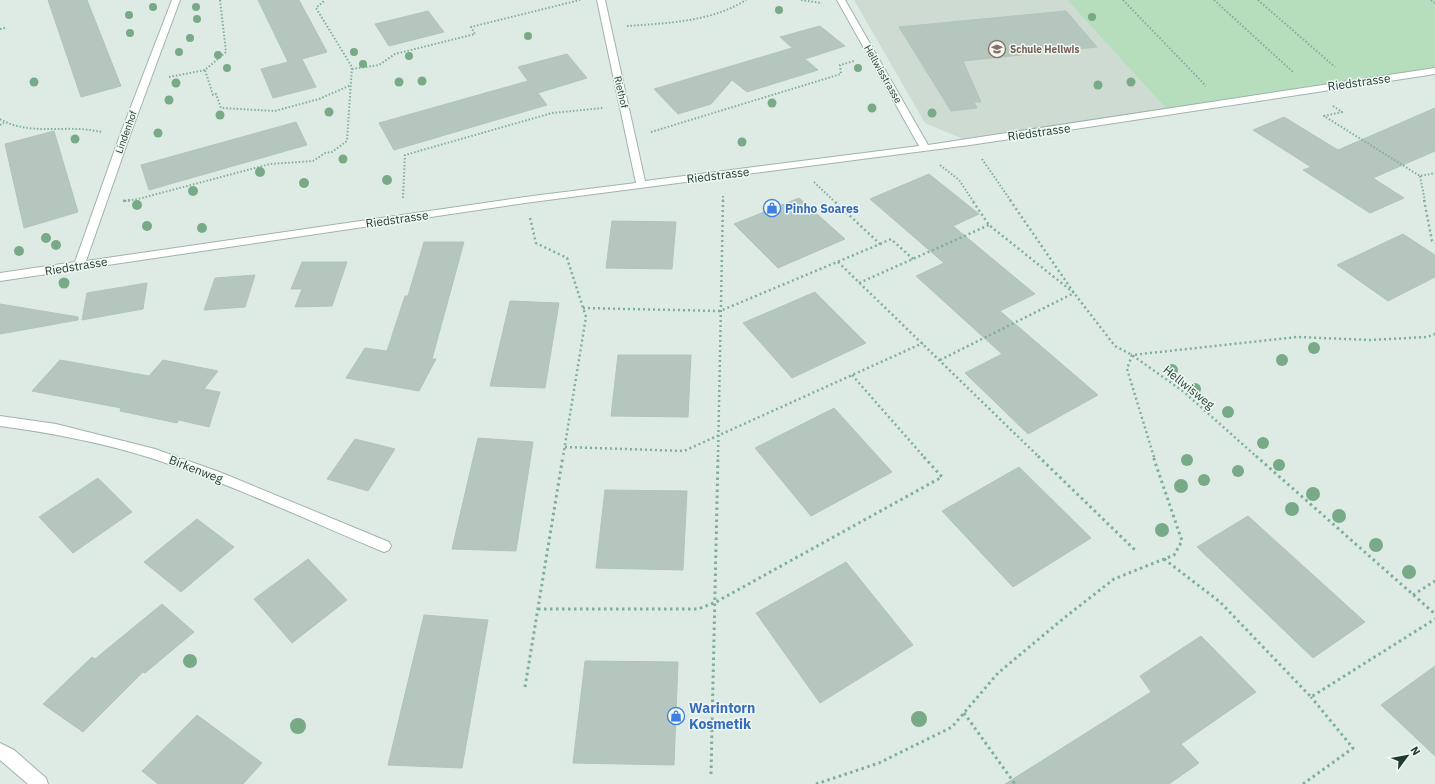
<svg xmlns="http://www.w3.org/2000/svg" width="1435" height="784" font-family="'IBM Plex Sans',sans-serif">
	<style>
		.built { fill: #cddbd3 }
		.green { fill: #b6debc }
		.building { fill: #b4c6bd; stroke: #b1c5ba }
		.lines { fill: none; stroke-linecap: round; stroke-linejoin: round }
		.street-casing { stroke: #a1b3ab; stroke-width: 2 }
		.path-far2 { stroke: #7db09b; stroke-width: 2; stroke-dasharray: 1.5 2; stroke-linecap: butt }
		.path-far1 { stroke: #7db09b; stroke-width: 2.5; stroke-dasharray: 2 3; stroke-linecap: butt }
		.path { stroke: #7db09b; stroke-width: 3; stroke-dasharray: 2.5 3.5; stroke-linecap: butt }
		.street { fill: #fff; fill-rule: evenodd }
		.tree { fill: #79aa88 }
		.labels { text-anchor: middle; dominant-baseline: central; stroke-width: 3; stroke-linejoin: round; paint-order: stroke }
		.far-education-label { font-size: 10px; font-weight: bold; fill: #785e54; stroke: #eff7f2; text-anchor: start }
		.far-street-label { font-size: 10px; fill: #1f3b31; stroke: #eff7f2 }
		.street-label { font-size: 12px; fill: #1f3b31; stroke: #eff7f2 }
		.shop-label { font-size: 12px; font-weight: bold; fill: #366cbe; stroke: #eff7f2; text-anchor: start }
		.near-shop-label { font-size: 14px; font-weight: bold; fill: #366cbe; stroke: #eff7f2; text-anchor: start }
	</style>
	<rect width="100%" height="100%" fill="#deebe4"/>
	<path class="built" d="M854,0H1067L1170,113L970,142L925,123Z"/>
	<path class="green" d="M1067,0H1435V71L1170,113Z"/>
	<path class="building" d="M48,0H87L121,86L81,97Z
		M258,0H299L327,52L302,59L316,87L273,98L261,69L288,62Z
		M428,11L444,32L389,46L375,24Z
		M1066,11L1097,47L963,61L981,102H974L977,108L951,111L899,27Z
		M820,26L845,46L805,59L780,37Z
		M792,48L818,70L747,92L732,80L711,104L678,114L654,89Z
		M567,54L587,78L538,93L547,105L394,150L379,123L528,81L518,67Z
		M1435,108V151L1373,178L1404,198L1370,213L1303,170L1311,167L1253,130L1284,117L1338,150Z
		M296,122L307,145L149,190L141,165Z
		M54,131L78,212L24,228L5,144Z
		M929,174L979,214L953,226L1035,294L1000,311L1098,395L1028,434L965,373L1002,354L916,276L944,263L870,199Z
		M799,198L845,239L778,268L734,224Z
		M612,221L676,222L672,269L606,268Z
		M1403,234L1435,255V277L1388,301L1337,265Z
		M424,242H464L432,359H436L419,391L346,378L365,348L387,351L405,296H408Z
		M302,262H347L332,306L295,307L302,289H291Z
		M255,275L245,307L204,310L215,278Z
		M147,283L143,309L82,320L87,293Z
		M815,292L866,343L792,378L743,323Z
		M510,301L559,303L545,388L490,386Z
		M0,304L78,317V320L0,334Z
		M618,355H691L688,417L611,416Z
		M60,360L149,376L163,360L218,371L204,389L220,392L209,427L179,420L177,423L120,411L121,408L32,391Z
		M834,408L892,472L811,516L755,448Z
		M478,438L533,442L516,551L452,549Z
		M355,439L395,449L368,491L327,479Z
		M1019,467L1091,538L1013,587L942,511Z
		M98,478L132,512L73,553L39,517Z
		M605,490L687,491L683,570L596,568Z
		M1248,516L1365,622L1313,658L1197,547Z
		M197,519L234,547L181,592L144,562Z
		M308,559L347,600L292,643L254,599Z
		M846,562L913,645L820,703L756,613Z
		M162,604L194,632L145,673L143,672L83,732L43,704L92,657L95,659Z
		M424,615L488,620L462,768L388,765Z
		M1201,636L1256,692L1181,744L1199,763L1169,784H1005L1151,692L1140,676Z
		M585,661L678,662L674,765L573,763Z
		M1435,666V756L1381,705Z
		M197,715L262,763L243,784H158L142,771Z"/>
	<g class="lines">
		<g class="street-casing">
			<path id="street" d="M172,0H180L130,135L86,261L525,197L636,183L597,0H605L645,181L919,146L837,0H845L928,145L1435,68V74L970,145L525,203L0,281V273L75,262L120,135Z
				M0,416L56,424L155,449L222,473L389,542L391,546L389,550L384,552L379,550C305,519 231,484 154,459C104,443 52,433 0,426Z
				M0,743L14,750L46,778L48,784H28L0,760Z"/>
		</g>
		<path class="path-far2" d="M220,0L226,52L205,70L213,95L216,94L221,108L275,111L319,99L351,85
			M801,0L822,3
			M1123,0L1206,86
			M1214,0L1293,72
			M1258,0L1335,67
			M1431,0L1435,3
			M627,26C667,23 711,22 746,0
			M0,29L5,28
			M352,69L379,65L395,54L475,34L471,27L580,0
			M169,77L205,70
			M1333,106L1342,112L1324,116L1420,176L1435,173
			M0,119C23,133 53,128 78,129C87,129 95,131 103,132
			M0,125L4,123
			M651,132L841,74L840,65L854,61
			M982,159L1011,201
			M940,165L959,180L973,201
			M1420,176L1425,201
			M814,182L834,201
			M403,198L405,155L552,113L603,108
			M125,201L138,199L270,164L313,161L325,153L332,152L347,141L352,67L316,8L325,0
			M723,201V194"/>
		<path class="path-far1" d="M1010,200L1074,293L1115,346L1132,355L1184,392L1257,457
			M1424,200L1432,241L1435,243
			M123,201L132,200
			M530,218L536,243L567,258L586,317L563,457
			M880,244L891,239L913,259
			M838,262L1039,457
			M859,283L989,225
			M583,308L720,311L880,244L833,200
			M940,360L1074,293L989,225L972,200
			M852,375L924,457
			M565,447L684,451L923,343
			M718,457L723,200
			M1154,457L1127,369L1132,355L1297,337L1371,340L1427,337L1435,334"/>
		<path class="path" d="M1038,456L1136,551
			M1256,456L1435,614
			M1164,559L1220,602L1311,697L1435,619
			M1413,595L1435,581
			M538,609H698L716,602L942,477L923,456
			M525,687L563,456
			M964,713L1015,784
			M711,774L718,456
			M816,784L879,763L952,727L998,673L1064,618L1114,579L1174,555L1182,541L1153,456
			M1303,784L1353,748L1311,697"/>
		<use href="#street" class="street"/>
	</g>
	<g class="tree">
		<circle cx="153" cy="7" r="4"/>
		<circle cx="196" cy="7" r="4"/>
		<circle cx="779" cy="10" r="4"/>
		<circle cx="129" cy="15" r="4"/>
		<circle cx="1092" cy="17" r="4"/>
		<circle cx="197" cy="19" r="4"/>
		<circle cx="130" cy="33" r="4"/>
		<circle cx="528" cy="36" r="4"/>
		<circle cx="190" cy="38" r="4"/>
		<circle cx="179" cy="52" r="4"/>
		<circle cx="354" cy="52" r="4"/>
		<circle cx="218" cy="55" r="4"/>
		<circle cx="409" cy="56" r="4"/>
		<circle cx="363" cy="64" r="4"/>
		<circle cx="227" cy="68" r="4"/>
		<circle cx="858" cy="68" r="4"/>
		<circle cx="422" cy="81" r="4.5"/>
		<circle cx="34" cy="82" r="4.5"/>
		<circle cx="399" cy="82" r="4.5"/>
		<circle cx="1131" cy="82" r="4.5"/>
		<circle cx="176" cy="83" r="4.5"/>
		<circle cx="1098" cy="85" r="4.5"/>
		<circle cx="169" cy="100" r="4.5"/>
		<circle cx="772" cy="103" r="4.5"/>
		<circle cx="872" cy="108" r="4.5"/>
		<circle cx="329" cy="112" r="4.5"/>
		<circle cx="932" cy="113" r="4.5"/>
		<circle cx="220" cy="115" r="4.5"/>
		<circle cx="158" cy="133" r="4.5"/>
		<circle cx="75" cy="139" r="4.5"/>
		<circle cx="742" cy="142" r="4.5"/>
		<circle cx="343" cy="159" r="4.5"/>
		<circle cx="260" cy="172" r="5"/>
		<circle cx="387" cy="180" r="5"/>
		<circle cx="304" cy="183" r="5"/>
		<circle cx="193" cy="191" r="5"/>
		<circle cx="137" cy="205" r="5"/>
		<circle cx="147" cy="226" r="5"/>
		<circle cx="202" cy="228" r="5"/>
		<circle cx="46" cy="238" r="5"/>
		<circle cx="56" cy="245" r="5"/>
		<circle cx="19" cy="251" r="5"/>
		<circle cx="64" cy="283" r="5.5"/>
		<circle cx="1314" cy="348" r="6"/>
		<circle cx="1282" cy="360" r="6"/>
		<circle cx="1172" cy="370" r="6"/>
		<circle cx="1195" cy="389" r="6"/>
		<circle cx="1228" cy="412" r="6"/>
		<circle cx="1263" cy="443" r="6"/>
		<circle cx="1187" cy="460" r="6"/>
		<circle cx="1279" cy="465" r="6"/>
		<circle cx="1238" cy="471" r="6"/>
		<circle cx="1204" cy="480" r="6"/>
		<circle cx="1181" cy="486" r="7"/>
		<circle cx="1313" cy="494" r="7"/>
		<circle cx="1292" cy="509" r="7"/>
		<circle cx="1339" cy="516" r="7"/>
		<circle cx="1162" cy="530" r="7"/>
		<circle cx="1376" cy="545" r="7"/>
		<circle cx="1409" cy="572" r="7"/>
		<circle cx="190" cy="661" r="7"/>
		<circle cx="919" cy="719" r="8"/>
		<circle cx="298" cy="726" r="8"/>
	</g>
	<defs>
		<g id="school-ring" transform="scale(0.9)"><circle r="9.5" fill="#eff7f2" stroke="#8d6e63" stroke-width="1.5"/><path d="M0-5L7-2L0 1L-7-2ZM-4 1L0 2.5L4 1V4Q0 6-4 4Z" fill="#8d6e63"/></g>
		<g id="shop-ring" transform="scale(0.9)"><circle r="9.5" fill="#eff7f2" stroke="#3f7fe0" stroke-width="1.5"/><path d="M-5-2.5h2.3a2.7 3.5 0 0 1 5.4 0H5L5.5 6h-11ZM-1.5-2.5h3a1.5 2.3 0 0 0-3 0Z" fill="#3f7fe0"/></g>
	</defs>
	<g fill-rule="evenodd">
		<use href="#school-ring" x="997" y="49"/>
		<use href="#shop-ring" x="772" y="208"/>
		<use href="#shop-ring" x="676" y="716"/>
	</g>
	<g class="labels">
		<g class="far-education-label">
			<text x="1010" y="49">Schule Hellwis</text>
		</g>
		<g class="far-street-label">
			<text transform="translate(883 74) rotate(60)">Hellwisstrasse</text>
			<text transform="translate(621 92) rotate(77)">Riethof</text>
			<text transform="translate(126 132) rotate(-70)">Lindenhof</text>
		</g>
		<g class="street-label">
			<text transform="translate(1359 82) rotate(-8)">Riedstrasse</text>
			<text transform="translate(1039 132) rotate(-8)">Riedstrasse</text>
			<text transform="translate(718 175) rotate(-7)">Riedstrasse</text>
			<text transform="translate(397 219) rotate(-8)">Riedstrasse</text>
			<text transform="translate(76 266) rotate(-9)">Riedstrasse</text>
			<text transform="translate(1189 387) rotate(39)">Hellwisweg</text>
			<text transform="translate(196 469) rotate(21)">Birkenweg</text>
		</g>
		<g class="shop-label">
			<text x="785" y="208">Pinho Soares</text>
		</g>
		<g class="near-shop-label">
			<text x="689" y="708">Warintorn<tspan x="689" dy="16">Kosmetik</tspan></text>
		</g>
	</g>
	<g transform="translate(1407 756) rotate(58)" stroke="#eff7f2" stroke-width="3" paint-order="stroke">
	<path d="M0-3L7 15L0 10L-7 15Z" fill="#1f3b31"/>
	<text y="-6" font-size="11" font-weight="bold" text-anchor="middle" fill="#1f3b31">N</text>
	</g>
</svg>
